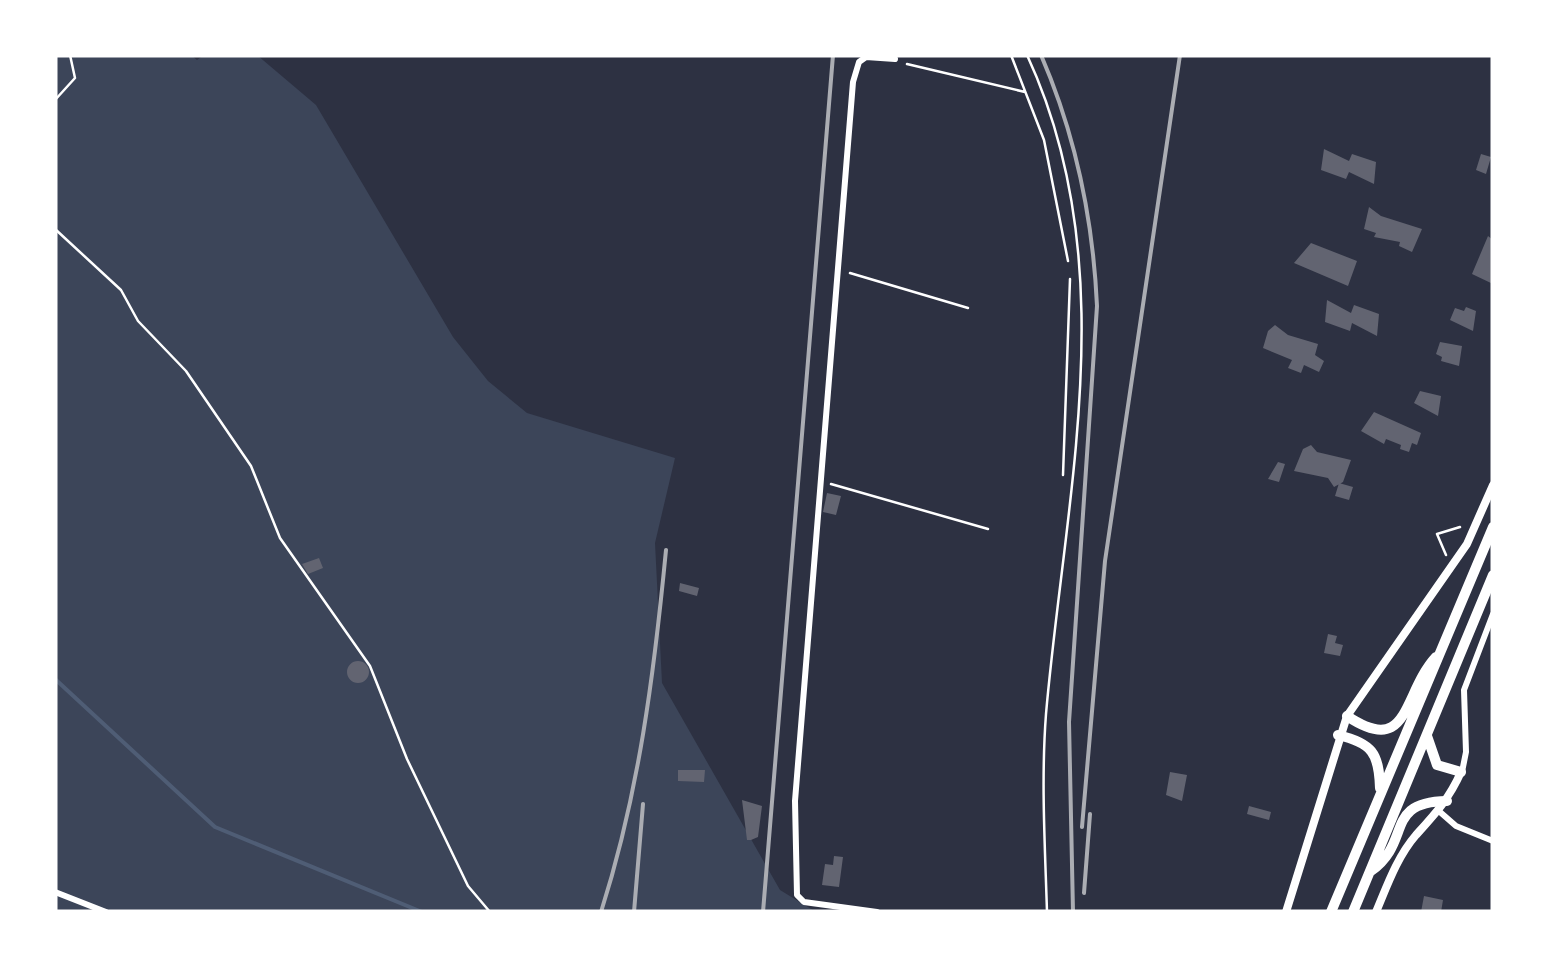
<svg xmlns="http://www.w3.org/2000/svg" width="1548" height="967" font-family="'Archivo Narrow',sans-serif">
	<style>
		.green { fill: #3c4559 }
		.lines { fill: none; stroke-linecap: round; stroke-linejoin: round }
		.stream { stroke: #4f5d75; stroke-width: 4 }
		.building { fill: #626471 }
		.path { stroke: #fff; stroke-width: 2.5 }
		.service { stroke: #fff; stroke-width: 2.5 }
		.minor { stroke: #fff; stroke-width: 6 }
		.tertiary { stroke: #fff; stroke-width: 8 }
		.trunk { stroke: #fff; stroke-width: 10 }
		.rail { stroke: #abadb3; stroke-width: 4 }
	</style>
	<rect width="100%" height="100%" fill="#2d3142"/>
	<path class="green" d="M55,55H191L197,60L204,55H257L316,105L453,337L488,381L527,413L675,458L655,543L662,683L780,890L816,912H55Z"/>
	<g class="lines">
		<path class="stream" d="M55,679L215,827L422,912"/>
	</g>
	<path class="building" d="M1324,149L1349,161L1352,154L1376,162L1374,184L1349,172L1346,179L1321,170Z
		M1481,154L1491,157L1486,174L1476,170Z
		M1369,207L1381,216L1422,229L1412,252L1399,246L1400,242L1374,237L1376,233L1364,229Z
		M1488,236L1493,240V284L1472,274Z
		M1311,243L1357,261L1348,286L1294,263Z
		M1327,300L1351,313L1354,305L1379,314L1377,336L1352,323L1350,331L1325,322Z
		M1466,307L1476,311L1473,331L1450,320L1455,308L1464,311Z
		M1275,325L1288,335L1318,344L1315,355L1324,361L1319,372L1304,365L1301,373L1288,368L1292,360L1263,348L1268,331Z
		M1440,342L1462,346L1459,366L1441,361L1442,357L1436,354Z
		M1420,391L1441,396L1438,416L1414,403Z
		M1374,412L1421,433L1417,445L1412,443L1409,452L1400,449L1401,445L1386,439L1384,444L1361,431Z
		M1311,445L1317,452L1351,460L1343,482L1334,487L1328,478L1294,471L1303,449Z
		M1278,462L1285,464L1279,482L1268,479Z
		M1339,483L1353,487L1349,500L1335,496Z
		M827,493L841,496L836,515L823,512Z
		M319,558L323,568L308,574L302,564Z
		M680,583L699,588L697,596L679,591Z
		M1328,634L1337,636L1335,643L1343,645L1340,656L1324,653Z
		M347 672a11 11 0 1 1 22 0a11 11 0 1 1-22 0Z
		M678,770H705L704,782L678,781Z
		M1170,772L1187,775L1182,801L1166,795Z
		M742,800L762,806L758,837L751,840H747Z
		M1249,806L1271,812L1269,820L1247,814Z
		M834,856L843,857L839,887L822,885L825,864L833,865Z
		M1424,896L1443,900L1441,912H1421Z"/>
	<g class="lines">
		<path class="path" d="M1011,55L1044,140L1068,261
			M907,64L1025,92
			M55,100L75,78L70,55
			M55,229L121,290L138,321L186,371L251,466L280,538L370,666L407,759L468,886L490,912
			M850,273L968,308
			M1063,475L1070,279
			M831,484L988,529
			M1446,555L1437,534L1460,527"/>
		<path class="service" d="M1027,55C1125,266 1065,494 1046,714C1041,780 1045,846 1047,912"/>
		<path class="minor" d="M1462,772L1466,752L1464,690L1493,614
			M1440,812L1456,826L1493,841
			M55,892L106,912
			M877,912L804,902L797,895L795,801L853,82L859,62L866,57L895,59"/>
		<path class="tertiary" d="M1286,912L1347,716L1467,544L1493,485
			M1376,912C1387,886 1397,857 1416,835C1435,814 1449,799 1461,772"/>
		<path class="trunk" d="M1347,716C1410,758 1402,694 1436,657
			M1338,735C1372,743 1379,753 1380,788
			M1427,736L1437,765L1461,772
			M1371,871C1413,841 1383,802 1447,801
			M1331,912L1493,527
			M1353,912L1493,575"/>
		<path class="rail" d="M1041,55C1076,136 1093,218 1097,306L1069,722L1073,912
			M1082,827L1105,561L1180,55
			M1084,893L1090,814
			M601,912C639,793 654,674 666,550
			M634,912L643,804
			M763,912L833,55"/>
	</g>
	<rect width="1548" height="967" fill="none" stroke="#ffffff" stroke-width="115"/>
</svg>
